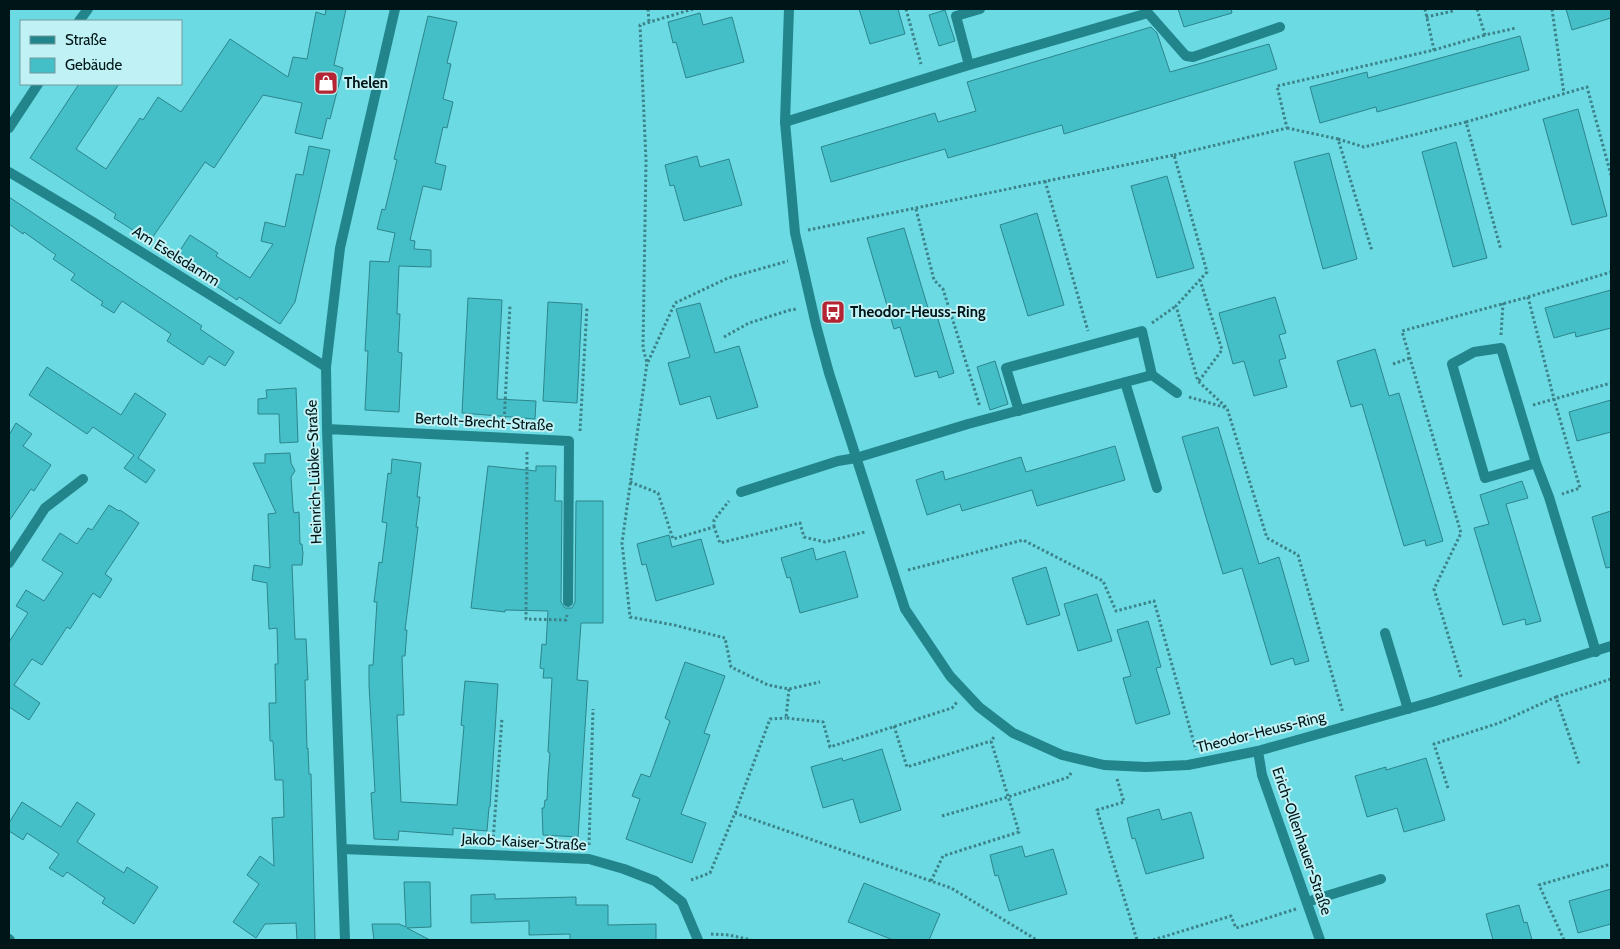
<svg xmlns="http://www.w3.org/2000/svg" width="1620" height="949" font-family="Cabin,sans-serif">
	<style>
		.building { fill: #44bec7; stroke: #2d858b }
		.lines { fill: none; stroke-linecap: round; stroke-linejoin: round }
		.path { stroke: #3c8389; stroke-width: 3; stroke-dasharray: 2.5 2.5; stroke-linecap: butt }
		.service { stroke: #22858c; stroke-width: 10 }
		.minor { stroke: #22858c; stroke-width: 10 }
		.labels { text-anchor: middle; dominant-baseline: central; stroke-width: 4; stroke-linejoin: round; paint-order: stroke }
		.poi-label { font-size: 15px; font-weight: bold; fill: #001517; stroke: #c0f2f5; text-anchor: start }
		.street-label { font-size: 15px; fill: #001517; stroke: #c0f2f5 }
	</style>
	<rect width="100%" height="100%" fill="#6bdae3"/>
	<path class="building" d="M326,9H346L334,65L343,68L330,119L327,118L322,139L295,133L302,103L263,95L214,168L205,162L150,241L114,218L116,214L30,158L79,84H119L76,149L106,169L140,118L143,120L158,97L181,112L230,39L288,77L293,57L307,59L316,12L325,15Z
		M859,9H898L905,34L870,44Z
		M1178,9H1231L1232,13L1184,27Z
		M1566,9H1611V18L1572,30Z
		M945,10L955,41L939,46L929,15Z
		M700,13L703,25L732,17L744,62L686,78L676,42L673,43L668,22Z
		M428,16L457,22L447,63L451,64L443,99L453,102L447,128L443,127L435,163L446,166L441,190L423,186L410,240L415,241L414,249L431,250V267L399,266L397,314H400L398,352L402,353L399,412L365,410L368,351H365L370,261L389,262L395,233L377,229L382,209L385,210L397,160L394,159Z
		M1151,27L1157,33L1170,72L1269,44L1277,69L1064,134L1062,125L948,158L945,149L831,182L821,147L935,113L938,122L976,111L967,82Z
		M1520,36L1529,70L1377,112L1376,107L1320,123L1310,87L1367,72L1368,78Z
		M1578,109L1607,216L1572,225L1543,119Z
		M1456,142L1487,258L1453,267L1422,152Z
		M309,146L330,150L295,302L280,324L239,297L237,300L175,258L190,235L218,253L216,256L250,278L273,244L261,241L265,222L285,227L296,174L303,175Z
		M1329,153L1357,259L1323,269L1294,162Z
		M697,156L700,167L729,159L742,205L684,221L674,185L670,186L665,165Z
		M1167,176L1194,268L1157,278L1131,186Z
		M9,197L202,326L200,329L234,352L225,366L209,356L203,365L167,341L171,334L122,301L114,313L101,305L103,302L71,280L75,274L53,259L56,255L24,232L23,234L9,224Z
		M1037,213L1064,305L1028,316L1000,225Z
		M904,228L931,318L937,316L954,373L939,378L937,371L915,377L900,327L894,329L867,238Z
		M1611,290V328L1576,337L1575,332L1554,338L1545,308Z
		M1275,297L1286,333L1279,335L1286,358L1279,360L1287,387L1254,396L1244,361L1233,364L1219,313Z
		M468,298L502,300L497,399L536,401L535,419L462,413Z
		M548,302L582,304L577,403L543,401Z
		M700,303L715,353L739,346L758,407L717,419L710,396L680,405L668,363L690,357L676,309Z
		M1375,349L1389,396L1399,393L1443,541L1426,546L1425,540L1404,546L1362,404L1351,407L1337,361Z
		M995,361L1008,404L990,410L977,367Z
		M47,367L121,415L135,393L166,414L138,458L155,470L146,483L124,468L134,455L93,427L87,434L78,428L29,395Z
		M296,388L298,442L280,443L279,414H258V399L267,398L266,390Z
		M1611,400V432L1577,441L1569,412Z
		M16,423L32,434L23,446L51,465L34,491L31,489L9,521V435Z
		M1218,427L1259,564L1279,557L1309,661L1295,665L1293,658L1271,665L1242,568L1223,574L1182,437Z
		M1115,446L1125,480L1037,506L1032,490L962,511L960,504L927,515L916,480L943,471L945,480L1021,457L1026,472Z
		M290,453L291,463L295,471L291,477L293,508L294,513L299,512L300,544H302L303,554L302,565H292L295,639H306L308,680H305L307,749L308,748L309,774H311L315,940H297L296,923L265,924L256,938L233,922L259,884L247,875L260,856L274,866L272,818L284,817L283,780H275L273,741H270L269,703H276L275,664H278L277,628L269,629L267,583L252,580L254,565L270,568L268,514L276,513L253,463H265V454Z
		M392,459L421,463L417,497H420L416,527H418L405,630H407L405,656H402L404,715H397L401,802L457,805L464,726L461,725L465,681L498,684L490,807H489L487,831L453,828V835L399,831L398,840L374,839L371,793L375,792L369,685V665H373L377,602H374L379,562L382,563L387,523L382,522L388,473L391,474Z
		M488,466L536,471V466H556L555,501H562L561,602L565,608H572L575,602L576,501H603V623H581L577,680L588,681L578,837L543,835L542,808H544L545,800H547L548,777L550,753L548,752L552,678H543L544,669L540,668L542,644L546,645L548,611L505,610V612L471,608Z
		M1522,481L1528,498L1506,504L1541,621L1526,625L1525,619L1503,625L1474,528L1489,524L1480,495Z
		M109,505L119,511L120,510L139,523L105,574L112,579L100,598L93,593L70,629L67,627L42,665L32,659L14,685L40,703L29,720L9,707V642L28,613L16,606L26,590L44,601L63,573L42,560L60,533L77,544L88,528L92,530Z
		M1611,511V567L1606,568L1592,517Z
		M669,535L672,547L701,539L714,584L656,601L646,564L642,565L637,544Z
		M813,548L816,560L845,551L858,597L800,613L790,577L787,578L781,558Z
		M1046,567L1060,615L1027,625L1012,578Z
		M1097,594L1112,641L1078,651L1064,604Z
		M1148,621L1161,667L1156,668L1170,714L1136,724L1123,678L1131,676L1117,630Z
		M685,662L725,676L704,733L710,735L681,814L706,823L692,863L626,839L640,799L632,796L641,774L650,777L670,721L665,718Z
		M882,749L901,810L860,823L853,799L823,808L811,767L842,758L843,761Z
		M1426,758L1445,820L1404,832L1397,808L1367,817L1355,776L1386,767V770Z
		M22,802L61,827L77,802L95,814L77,842L124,873L127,867L158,887L134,924L102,903L105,898L67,872L63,877L49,868L59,854L27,833L23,840L9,831V823Z
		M1159,809L1162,820L1191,812L1204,858L1146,874L1135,838L1132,839L1127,818Z
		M1022,846L1025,857L1053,849L1067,894L1009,911L998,875L995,876L990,855Z
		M404,882H430L431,927L407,928L430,940H374L372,924H399L406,927Z
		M864,883L940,914L929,940H893L848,922Z
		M1611,889V924L1578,933L1569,901Z
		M495,894V899L576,897V905H608V925L656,924V940H570V934L529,935V921L471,923V895Z
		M1519,905L1524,923L1527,922L1532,940H1493L1486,914Z"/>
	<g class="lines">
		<path class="path" d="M648,9L649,22
			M693,9L640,25L646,161L643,348L647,363L622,543L630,617L674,625L725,638L731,667L768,685L789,689L820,682
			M906,9L921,64
			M1477,9L1485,35L1516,28
			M1552,9L1564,94
			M1426,17L1453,11
			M1434,50L1485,35
			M1466,122L1587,87L1611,175
			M1287,128L1338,139L1372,251
			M1338,139L1364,147L1466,122L1501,250
			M1174,155L1287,128L1277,86L1434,50L1425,9
			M1045,181L1088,331
			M916,209L934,280L943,289L980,407
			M808,230L1174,155L1207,272L1176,306L1198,381L1227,408L1267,538L1298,555L1343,713
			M1528,297L1611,272
			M1152,323L1176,306
			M1501,335L1503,303
			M724,337L749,323L790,310L797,309
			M648,362L675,303L728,278L788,261
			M1393,364L1410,358
			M1199,381L1222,350L1200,280
			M1189,397L1227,408
			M1533,405L1611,383
			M504,424L510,305
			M580,431L587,307
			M527,452L526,619L566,620L567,615
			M630,482L658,493L673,539L714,527L720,543L800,523L804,537L825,542L865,532
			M714,527V520L729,501
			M908,570L1023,540L1103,581L1116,611L1154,601L1196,750
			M1461,677L1434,589L1461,533L1402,331L1528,297L1554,399L1580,488L1562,494
			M789,689L786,718L823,722L830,747L952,708L957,702
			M1556,697L1611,679
			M894,726L907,767L991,741
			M1117,779L1124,802L1097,810L1137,940
			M1448,788L1434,744L1499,723L1556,697L1579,764
			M735,813L770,719L786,718
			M942,816L1008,797L1069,777L1072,771
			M493,842L502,718
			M589,845L593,709
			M691,880L710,873L735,813L951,888L1037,940
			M931,881L943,856L1019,832L991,741L994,737
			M711,934L729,935L751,940
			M1153,940L1231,916L1236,928L1296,909
			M1564,940L1539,885L1611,864"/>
		<path class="service" d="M1148,13L1186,56L1193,57L1280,27
			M969,65L956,16L980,9
			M785,122L969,65L1148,13L1147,9
			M1125,382L1157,488
			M1019,411L1006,368L1142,331L1152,375
			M1536,463L1501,348L1474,352L1452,364L1485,478L1536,463L1549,497L1596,652
			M741,492L838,461L856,458L968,424L1152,375L1177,393
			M1385,633L1408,709
			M1307,902L1381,879"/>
		<path class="minor" d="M789,9L785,122L795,233L816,325L829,373L905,609L950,676L979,707L1013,733L1062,755L1104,765L1146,767L1188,765L1258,751L1432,702L1611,646
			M79,21L88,9
			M9,128L38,84
			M9,172L93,222L326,367
			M327,429L569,441L568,602
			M9,563L45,508L83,479
			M1258,751L1262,775L1320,940
			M342,849L589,859L624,869L655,881L682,902L698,940
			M9,939L10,940
			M345,940L327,429L326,367L340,248L395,9"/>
	</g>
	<defs>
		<g id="shop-square" transform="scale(1.25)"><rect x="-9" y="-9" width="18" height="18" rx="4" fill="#b52432" stroke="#c0f2f5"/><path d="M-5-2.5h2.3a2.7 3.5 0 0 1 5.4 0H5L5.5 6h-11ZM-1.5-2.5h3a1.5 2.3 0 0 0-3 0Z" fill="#fff"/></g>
		<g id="bus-square" transform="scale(1.25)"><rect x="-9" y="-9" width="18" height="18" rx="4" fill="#b52432" stroke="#c0f2f5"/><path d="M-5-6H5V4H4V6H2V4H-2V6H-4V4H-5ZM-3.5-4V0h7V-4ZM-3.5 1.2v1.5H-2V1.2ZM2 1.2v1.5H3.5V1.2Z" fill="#fff"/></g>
	</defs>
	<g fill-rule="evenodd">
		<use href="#shop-square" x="326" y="83"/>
		<use href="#bus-square" x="833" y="312"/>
	</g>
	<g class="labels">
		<g class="poi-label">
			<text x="344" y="83">Thelen</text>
			<text x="850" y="312">Theodor-Heuss-Ring</text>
		</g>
		<g class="street-label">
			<text transform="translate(176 256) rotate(32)">Am Eselsdamm</text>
			<text transform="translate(484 422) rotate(3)">Bertolt-Brecht-Straße</text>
			<text transform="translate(314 472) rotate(-92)">Heinrich-Lübke-Straße</text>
			<text transform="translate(1261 732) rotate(-14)">Theodor-Heuss-Ring</text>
			<text transform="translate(1302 841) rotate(71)">Erich-Ollenhauer-Straße</text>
			<text transform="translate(524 842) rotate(3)">Jakob-Kaiser-Straße</text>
		</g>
	</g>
	<rect width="1620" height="949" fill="none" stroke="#001517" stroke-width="20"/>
	<rect x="20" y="20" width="162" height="65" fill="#c0f2f5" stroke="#739a9c"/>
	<rect x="30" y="36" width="25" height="8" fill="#22858c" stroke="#739a9c"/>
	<text x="65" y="45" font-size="15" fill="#001517">Straße</text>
	<rect x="30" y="58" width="25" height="15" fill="#44bec7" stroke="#739a9c"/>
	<text x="65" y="70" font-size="15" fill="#001517">Gebäude</text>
</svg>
